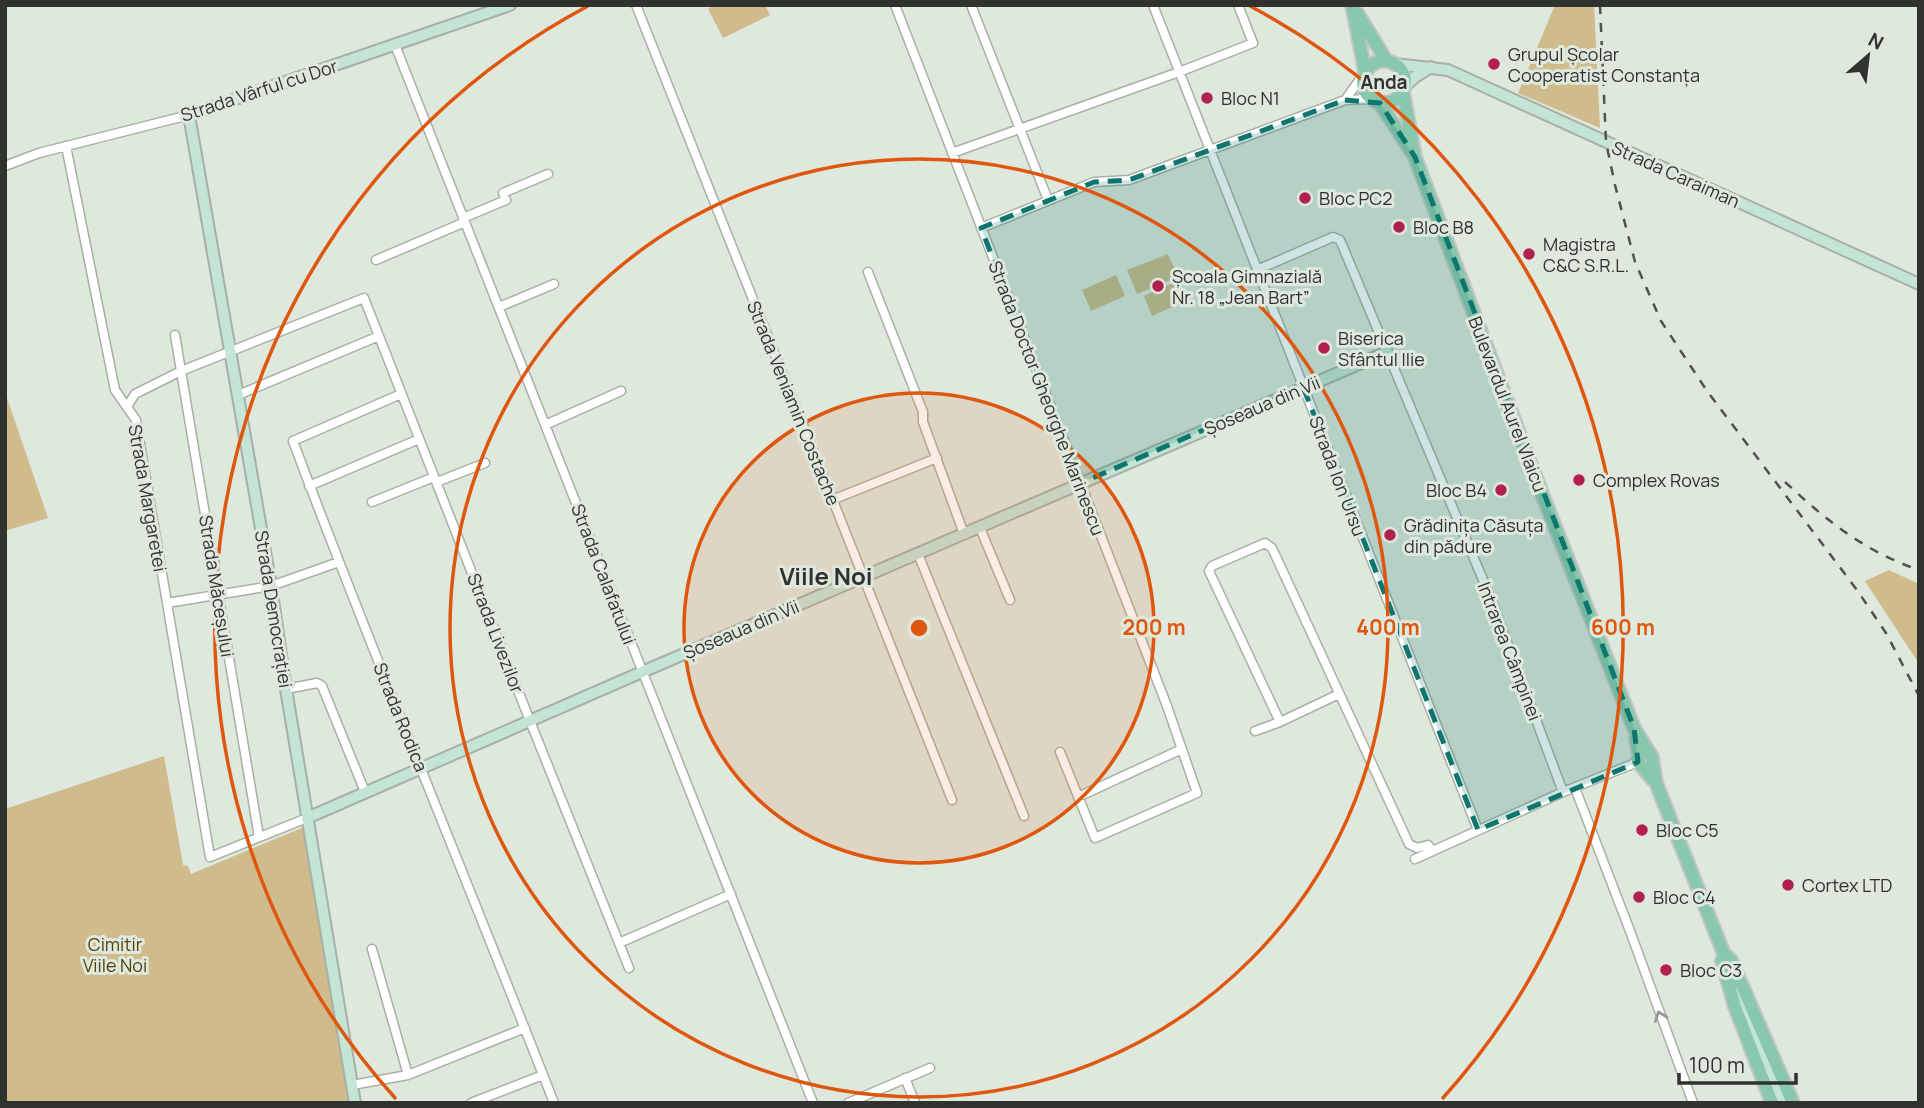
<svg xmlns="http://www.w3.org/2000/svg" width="1924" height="1108" font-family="Manrope,sans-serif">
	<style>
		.green { fill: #d0bb8d }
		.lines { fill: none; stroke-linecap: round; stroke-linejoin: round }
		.street-casing { stroke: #a8b0a5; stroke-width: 11 }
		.secondary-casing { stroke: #a8b0a5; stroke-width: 14 }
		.primary-casing { stroke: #c5c6c4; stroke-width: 16 }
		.street { stroke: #fff; stroke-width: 8 }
		.secondary { stroke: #c4e4d6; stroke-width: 10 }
		.primary { stroke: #8ac8ae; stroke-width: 12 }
		.rail { stroke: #4f534d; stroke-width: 2.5; stroke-dasharray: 9 9; stroke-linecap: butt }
		.oneway { stroke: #979896 }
		.marked { fill: #0f766e; fill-opacity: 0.2; stroke: #0f766e; stroke-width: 5; stroke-dasharray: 14 9; stroke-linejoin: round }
		.ring { fill: none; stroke: #df570e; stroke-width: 3.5 }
		.poi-dot { fill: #b1204e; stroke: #dfe8dc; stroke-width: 2.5 }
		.labels { text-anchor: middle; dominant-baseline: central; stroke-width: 6; stroke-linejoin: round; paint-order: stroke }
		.poi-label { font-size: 18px; fill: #2f322d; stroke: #dfe8dc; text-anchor: start }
		.street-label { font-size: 18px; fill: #2f322d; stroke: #dfe8dc }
		.park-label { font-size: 18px; fill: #543f08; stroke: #dfe8dc }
		.neighbourhood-label { font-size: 19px; font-weight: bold; fill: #2f322d; stroke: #dfe8dc }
		.district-label { font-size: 24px; font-weight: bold; fill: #2f322d; stroke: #dfe8dc }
		.centre { fill: #df570e; stroke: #dfe8dc; stroke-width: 3.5 }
		.ring-label { font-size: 21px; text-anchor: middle; font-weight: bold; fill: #df570e; stroke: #dfe8dc; stroke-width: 6; stroke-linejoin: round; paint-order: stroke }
	</style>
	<rect width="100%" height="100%" fill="#dfe8dc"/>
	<path class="green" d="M715,5H765L770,15L723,38L708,9Z
		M1555,5H1594L1600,128L1518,93Z
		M1168,254L1178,277L1137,294L1127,270Z
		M1116,275L1125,296L1091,311L1082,290Z
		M1173,283L1181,303L1152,316L1144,296Z
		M5,392L48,518L5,531Z
		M1889,570L1919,584V664L1865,581Z
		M164,756L183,865L188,866L191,874L304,827L343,1050L349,1103H5V809Z"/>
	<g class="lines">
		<g class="street-casing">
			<path id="street" d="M636,5L952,800
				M895,5L1167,706L1197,793L1095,838L1060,752
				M971,5L1048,200
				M1153,5L1478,830
				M395,45L813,1103
				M1345,100L1363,75
				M66,146L115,390L136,420L210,857L307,818
				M952,153L1179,72L1253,43L1238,5
				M5,166L39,153L189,115
				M463,218L506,200L503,193L548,174
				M981,228L1094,182L1129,180L1345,100L1371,99
				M376,260L465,222
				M1257,270L1333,237L1340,240L1489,594L1563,792
				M868,272L923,412V422L964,534
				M499,307L554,284
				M175,335L259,837
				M401,394L293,441C376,663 468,882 554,1103
				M238,395L379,336
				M127,407L135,394L181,371L364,298L530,721L629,968
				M545,425L621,391
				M437,482L485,463
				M309,486L419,439
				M832,500L937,458
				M372,502L434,477
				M980,528L1010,600
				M918,554L1024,816
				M167,603L271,586L339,562
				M286,689L317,683L322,686L365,792
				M1280,722L1209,571L1212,566L1265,543L1272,548L1409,844L1417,848L1428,845L1433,851
				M1255,731L1280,722L1339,694
				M1575,788L1630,931L1693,1103
				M1078,797L1182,749
				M1415,859L1563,792L1638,762
				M619,943L731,894
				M372,949L408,1075
				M905,1078L915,1103
				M352,1085L408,1075L525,1028
				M471,1103L543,1075
				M848,1103L930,1068"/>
		</g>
		<g class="secondary-casing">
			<path id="secondary" d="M1395,64L1448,70L1919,284
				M1404,87L1415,77L1431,67
				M307,818L642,672L1387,352
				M1739,992L1783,1103
				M355,1103L286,689L271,586L189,115L510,5"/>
		</g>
		<g class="primary-casing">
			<path id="primary" d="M1352,5L1365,71
				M1357,13L1386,60
				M1363 82a21 21 0 1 1 42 0a21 21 0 1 1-42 0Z
				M1403,92L1415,157L1536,478L1634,728L1652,757L1656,783L1724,954L1731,960L1793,1103
				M1380,103L1411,151
				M1636,738L1639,755L1638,762L1653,780
				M1724,954L1722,961L1735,1007L1772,1103"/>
		</g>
		<use href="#street" class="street"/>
		<use href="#secondary" class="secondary"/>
		<use href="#primary" class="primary"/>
		<path class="rail" d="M1600,5L1606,142L1615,185L1635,262L1661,321L1707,391L1857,590L1886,633L1919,696
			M1785,482C1827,521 1864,551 1919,570"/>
	</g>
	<defs><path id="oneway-chevron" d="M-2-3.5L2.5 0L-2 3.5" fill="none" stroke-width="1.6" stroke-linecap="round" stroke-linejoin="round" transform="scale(1.75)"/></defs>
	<use class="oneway" href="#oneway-chevron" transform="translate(1660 1016) rotate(-110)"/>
	<path class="marked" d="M1345,100L1380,103L1415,157L1634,728L1638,762L1478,830L1303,387L1081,483L981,228L1094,182L1129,180Z"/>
	<circle cx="919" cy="628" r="235" fill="#df570e" fill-opacity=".12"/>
	<g class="ring">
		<circle cx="919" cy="628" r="235"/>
		<circle cx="919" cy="628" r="469"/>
		<path d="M396 1099A704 704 0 0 1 588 6M1250 6A704 704 0 0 1 1442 1099"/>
	</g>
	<g class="poi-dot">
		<circle cx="1494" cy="64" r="7"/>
		<circle cx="1207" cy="98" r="7"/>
		<circle cx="1305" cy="198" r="7"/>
		<circle cx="1399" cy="227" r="7"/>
		<circle cx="1529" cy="254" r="7"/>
		<circle cx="1158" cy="286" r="7"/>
		<circle cx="1324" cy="348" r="7"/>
		<circle cx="1579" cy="480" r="7"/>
		<circle cx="1501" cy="490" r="7"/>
		<circle cx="1390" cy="535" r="7"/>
		<circle cx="1642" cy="830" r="7"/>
		<circle cx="1788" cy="885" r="7"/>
		<circle cx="1639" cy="897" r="7"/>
		<circle cx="1666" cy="970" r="7"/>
	</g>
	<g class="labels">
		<g class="poi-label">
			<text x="1508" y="54">Grupul Școlar<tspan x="1508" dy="21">Cooperatist Constanța</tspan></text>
			<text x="1221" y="98">Bloc N1</text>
			<text x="1319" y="198">Bloc PC2</text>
			<text x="1413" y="227">Bloc B8</text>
			<text x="1543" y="244">Magistra<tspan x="1543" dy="21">C&amp;C S.R.L.</tspan></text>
			<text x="1172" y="276">Școala Gimnazială<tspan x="1172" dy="21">Nr. 18 „Jean Bart”</tspan></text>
			<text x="1338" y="338">Biserica<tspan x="1338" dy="21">Sfântul Ilie</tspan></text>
			<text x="1593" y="480">Complex Rovas</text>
			<text x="1487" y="490" text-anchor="end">Bloc B4</text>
			<text x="1404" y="525">Grădinița Căsuța<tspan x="1404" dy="21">din pădure</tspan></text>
			<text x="1656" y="830">Bloc C5</text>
			<text x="1802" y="885">Cortex LTD</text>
			<text x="1653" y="897">Bloc C4</text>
			<text x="1680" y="970">Bloc C3</text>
		</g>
		<g class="street-label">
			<text transform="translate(259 90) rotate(-18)">Strada Vârful cu Dor</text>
			<text transform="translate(1676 174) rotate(24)">Strada Caraiman</text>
			<text transform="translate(1047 398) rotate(69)">Strada Doctor Gheorghe Marinescu</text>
			<text transform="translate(794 403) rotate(68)">Strada Veniamin Costache</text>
			<text transform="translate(1508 404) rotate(69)">Bulevardul Aurel Vlaicu</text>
			<text transform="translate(1262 405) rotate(-23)">Șoseaua din Vii</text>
			<text transform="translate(1338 476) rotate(69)">Strada Ion Ursu</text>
			<text transform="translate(148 498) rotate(80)">Strada Margaretei</text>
			<text transform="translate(604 574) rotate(69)">Strada Calafatului</text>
			<text transform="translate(217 586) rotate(81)">Strada Măceșului</text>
			<text transform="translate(274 609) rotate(81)">Strada Democrației</text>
			<text transform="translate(741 629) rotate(-23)">Șoseaua din Vii</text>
			<text transform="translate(496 633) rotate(69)">Strada Livezilor</text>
			<text transform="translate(1510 651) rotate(69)">Intrarea Câmpinei</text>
			<text transform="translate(401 717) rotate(68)">Strada Rodica</text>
		</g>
		<g class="park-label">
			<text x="115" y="944">Cimitir<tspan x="115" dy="21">Viile Noi</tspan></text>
		</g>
		<g class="neighbourhood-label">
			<text x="1384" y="82">Anda</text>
		</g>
		<g class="district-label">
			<text x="826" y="575">Viile Noi</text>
		</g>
	</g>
	<circle cx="919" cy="628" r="10" class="centre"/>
	<g class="ring-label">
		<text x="1154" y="635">200 m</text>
		<text x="1388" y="635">400 m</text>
		<text x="1623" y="635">600 m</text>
	</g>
	<rect width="1924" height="1108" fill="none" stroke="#2f322d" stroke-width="14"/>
	<g transform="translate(1868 56) rotate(28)" stroke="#dfe8dc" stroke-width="5" paint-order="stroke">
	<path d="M0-5L12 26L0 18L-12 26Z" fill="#2f322d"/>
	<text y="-10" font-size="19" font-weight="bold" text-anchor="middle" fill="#2f322d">N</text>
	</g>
	<path d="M1679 1073v10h117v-10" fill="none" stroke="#2f322d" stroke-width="3.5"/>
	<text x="1689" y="1073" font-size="21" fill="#2f322d" stroke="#dfe8dc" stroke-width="5" paint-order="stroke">100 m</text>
</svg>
